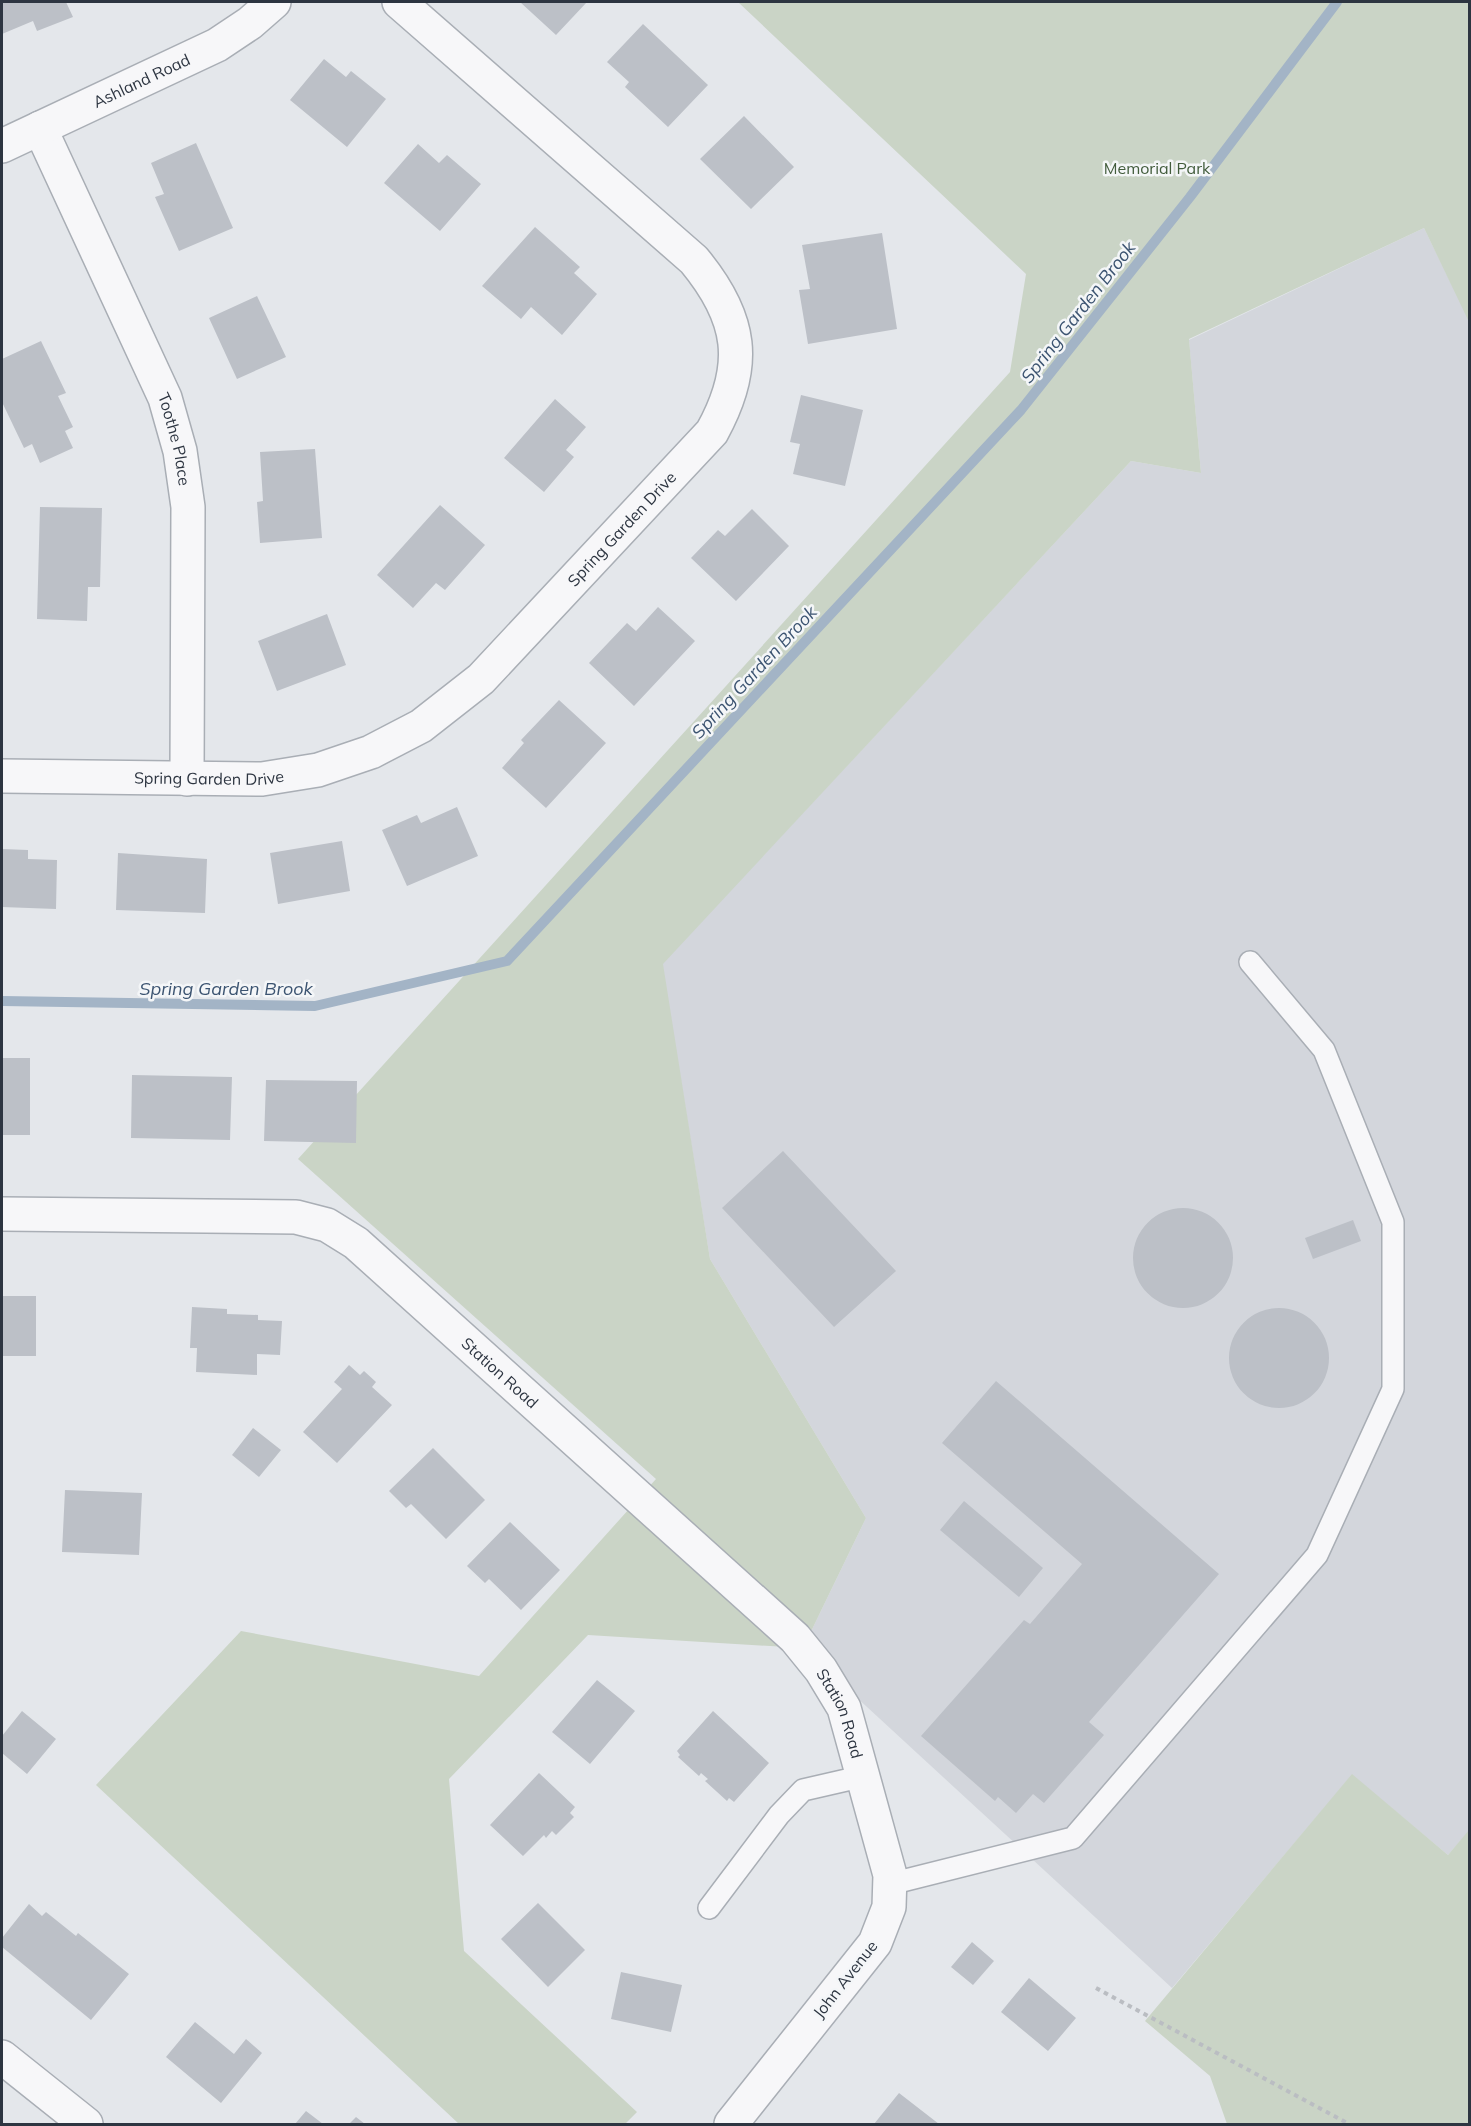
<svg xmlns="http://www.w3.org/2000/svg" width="1471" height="2126" font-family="Mulish,sans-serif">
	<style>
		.built { fill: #d3d6dc }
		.green { fill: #cad4c6 }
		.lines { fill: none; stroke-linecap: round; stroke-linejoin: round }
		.stream { stroke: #a3b4c6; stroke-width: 10 }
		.building { fill: #bcc0c7 }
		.lane-casing { stroke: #a9aeb5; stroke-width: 24 }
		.street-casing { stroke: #a9aeb5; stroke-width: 36 }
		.path { stroke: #babdc2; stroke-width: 4; stroke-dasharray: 4.5 4.5; stroke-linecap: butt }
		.lane { stroke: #f7f7f9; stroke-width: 21 }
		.street { stroke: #f7f7f9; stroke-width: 33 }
		.labels { text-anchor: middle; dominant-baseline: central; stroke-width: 5; stroke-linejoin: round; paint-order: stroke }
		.street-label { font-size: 16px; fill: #2d3541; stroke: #f4f6f8 }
		.park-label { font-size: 16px; fill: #425c3c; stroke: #f4f6f8 }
		.water-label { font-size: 18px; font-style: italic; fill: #3c5471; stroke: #f4f6f8 }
	</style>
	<rect width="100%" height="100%" fill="#e4e7eb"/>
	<path class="built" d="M1424,228L1470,322V1830L1448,1855L1352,1775L1172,1988L803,1648L866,1518L710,1259L662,964L1131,461L1201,473L1189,340Z"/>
	<path class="green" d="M738,2H1469V322L1424,228L1189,339L1201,473L1131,461L663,964L710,1259L866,1518L803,1648L588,1635L449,1779L464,1951L637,2112L625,2124H459L96,1785L241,1631L479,1676L656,1479L298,1159L1010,372L1026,274Z
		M1352,1774L1448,1855L1469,1830V2124H1227L1210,2076L1145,2021Z"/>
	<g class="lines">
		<path class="stream" d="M2,1001L315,1006L507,961L1021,410L1190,197L1337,2"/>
	</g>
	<path class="building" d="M2,2H66L73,17L37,31L33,21L2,34Z
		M520,2H587L556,35Z
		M643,24L708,85L668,127L625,87L629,82L607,62Z
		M324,59L346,77L351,71L386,99L347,147L290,100Z
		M744,116L794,167L751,209L700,159Z
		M196,143L233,228L179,251L155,197L164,194L151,163Z
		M418,144L439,163L447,155L481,184L440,231L384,183Z
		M535,227L580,267L574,273L597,294L562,335L531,307L521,319L482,286Z
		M882,233L897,329L808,344L799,290L810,289L802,245Z
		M257,296L286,357L237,379L209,318Z
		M41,341L66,393L58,396L73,427L65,431L73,448L40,463L32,444L24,448L2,402V359Z
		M801,395L863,410L845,486L793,474L800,444L790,442Z
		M555,399L586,427L566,450L574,457L544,492L504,458Z
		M315,449L322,538L260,543L257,502L263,501L260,452Z
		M440,505L485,545L445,590L436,583L413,608L377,575Z
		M40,507L102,508L100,587H88L87,621L37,619Z
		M752,509L789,546L736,601L691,558L718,530L725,536Z
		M658,607L695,641L634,706L589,663L627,623L636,631Z
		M327,614L346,665L277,691L258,641Z
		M559,700L606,743L546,808L502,768L524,743L521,740Z
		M457,807L478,856L407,886L382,830L417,815L421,823Z
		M342,841L350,891L278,904L270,853Z
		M2,849L28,850V859L57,860L56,909L2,907Z
		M118,853L207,859L205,913L116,910Z
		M2,1058H30V1135H2Z
		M132,1075L232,1077L230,1140L131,1138Z
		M266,1080L357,1081L356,1143L264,1141Z
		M783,1151L896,1271L834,1327L722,1208Z
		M1133 1258a50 50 0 1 1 100 0a50 50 0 1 1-100 0Z
		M1353,1220L1361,1241L1313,1259L1305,1238Z
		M2,1296H36V1356H2Z
		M192,1307L227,1309V1314L258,1315V1320L282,1321L280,1355L257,1354V1375L196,1372L197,1348H190Z
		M1229 1358a50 50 0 1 1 100 0a50 50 0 1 1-100 0Z
		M349,1365L360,1375L364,1371L376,1382L372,1387L392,1405L337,1463L303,1432L342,1389L334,1382Z
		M996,1381L1219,1574L1089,1722L1104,1735L1044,1803L1033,1794L1016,1813L998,1797L995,1801L921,1736L1024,1620L1030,1624L1082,1564L942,1443Z
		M253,1428L281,1450L259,1477L232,1455Z
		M433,1448L485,1500L446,1539L411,1504L406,1508L389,1491Z
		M65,1490L142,1493L139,1555L62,1552Z
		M964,1501L1043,1568L1019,1597L940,1530Z
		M510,1522L560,1570L521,1610L489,1579L485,1583L467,1566Z
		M597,1680L635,1711L590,1764L552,1732Z
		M22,1711L56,1739L27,1774L2,1753V1736Z
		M713,1711L769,1763L734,1802L729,1798L727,1801L705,1781L708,1779L701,1773L699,1776L678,1757L680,1755L677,1751Z
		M539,1773L575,1807L570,1813L574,1817L556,1835L552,1831L546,1838L544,1835L523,1856L490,1825Z
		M538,1903L585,1950L548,1987L501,1939Z
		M29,1904L42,1916L46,1912L76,1936L78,1933L129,1974L91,2020L2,1947V1938Z
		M972,1942L994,1961L973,1985L951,1967Z
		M621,1972L682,1985L671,2032L611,2019Z
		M1029,1978L1076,2018L1048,2051L1001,2012Z
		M195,2022L234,2054L246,2039L262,2053L221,2103L166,2057Z
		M899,2093L939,2124H874Z
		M306,2111L323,2124H295Z
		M356,2117L365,2124H349Z"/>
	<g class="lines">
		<g class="lane-casing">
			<path id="lane" d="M890,1884L1073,1838L1317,1555L1393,1389V1222L1324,1050L1250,962
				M709,1908L779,1815L803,1790L864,1776"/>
		</g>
		<g class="street-casing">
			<g id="street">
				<path id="s1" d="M40,128L165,398L180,451L188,507L187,779"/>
				<path id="s2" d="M2,146L217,45L250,23L274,2"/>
				<path id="s3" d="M2,776L262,779L318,770L371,752L421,726L481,679L712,432C749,365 742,318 694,260L399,2"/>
				<path id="s4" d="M2,1214L296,1217L327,1225L356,1243L795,1638L821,1670L844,1708L890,1875L889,1907L875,1943L731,2124"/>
				<path d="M2,2057L86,2124"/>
			</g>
		</g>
		<path class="path" d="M1096,1988L1349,2124"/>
		<use href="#lane" class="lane"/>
		<use href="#street" class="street"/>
	</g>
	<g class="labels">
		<g class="street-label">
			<text stroke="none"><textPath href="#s2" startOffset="154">Ashland Road</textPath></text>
			<text stroke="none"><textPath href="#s1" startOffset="340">Toothe Place</textPath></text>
			<text stroke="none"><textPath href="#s3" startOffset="711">Spring Garden Drive</textPath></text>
			<text stroke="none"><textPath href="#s3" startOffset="207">Spring Garden Drive</textPath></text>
			<text stroke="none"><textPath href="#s4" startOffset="554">Station Road</textPath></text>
			<text stroke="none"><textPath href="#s4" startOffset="1040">Station Road</textPath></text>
			<text transform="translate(845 1979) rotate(-52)">John Avenue</text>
		</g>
		<g class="park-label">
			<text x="1157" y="168">Memorial Park</text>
		</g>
		<g class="water-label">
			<text transform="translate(1078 312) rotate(-52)">Spring Garden Brook</text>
			<text transform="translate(754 672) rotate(-47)">Spring Garden Brook</text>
			<text x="226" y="988">Spring Garden Brook</text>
		</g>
	</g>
	<rect width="1471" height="2126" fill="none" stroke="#2d3541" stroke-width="6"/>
</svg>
